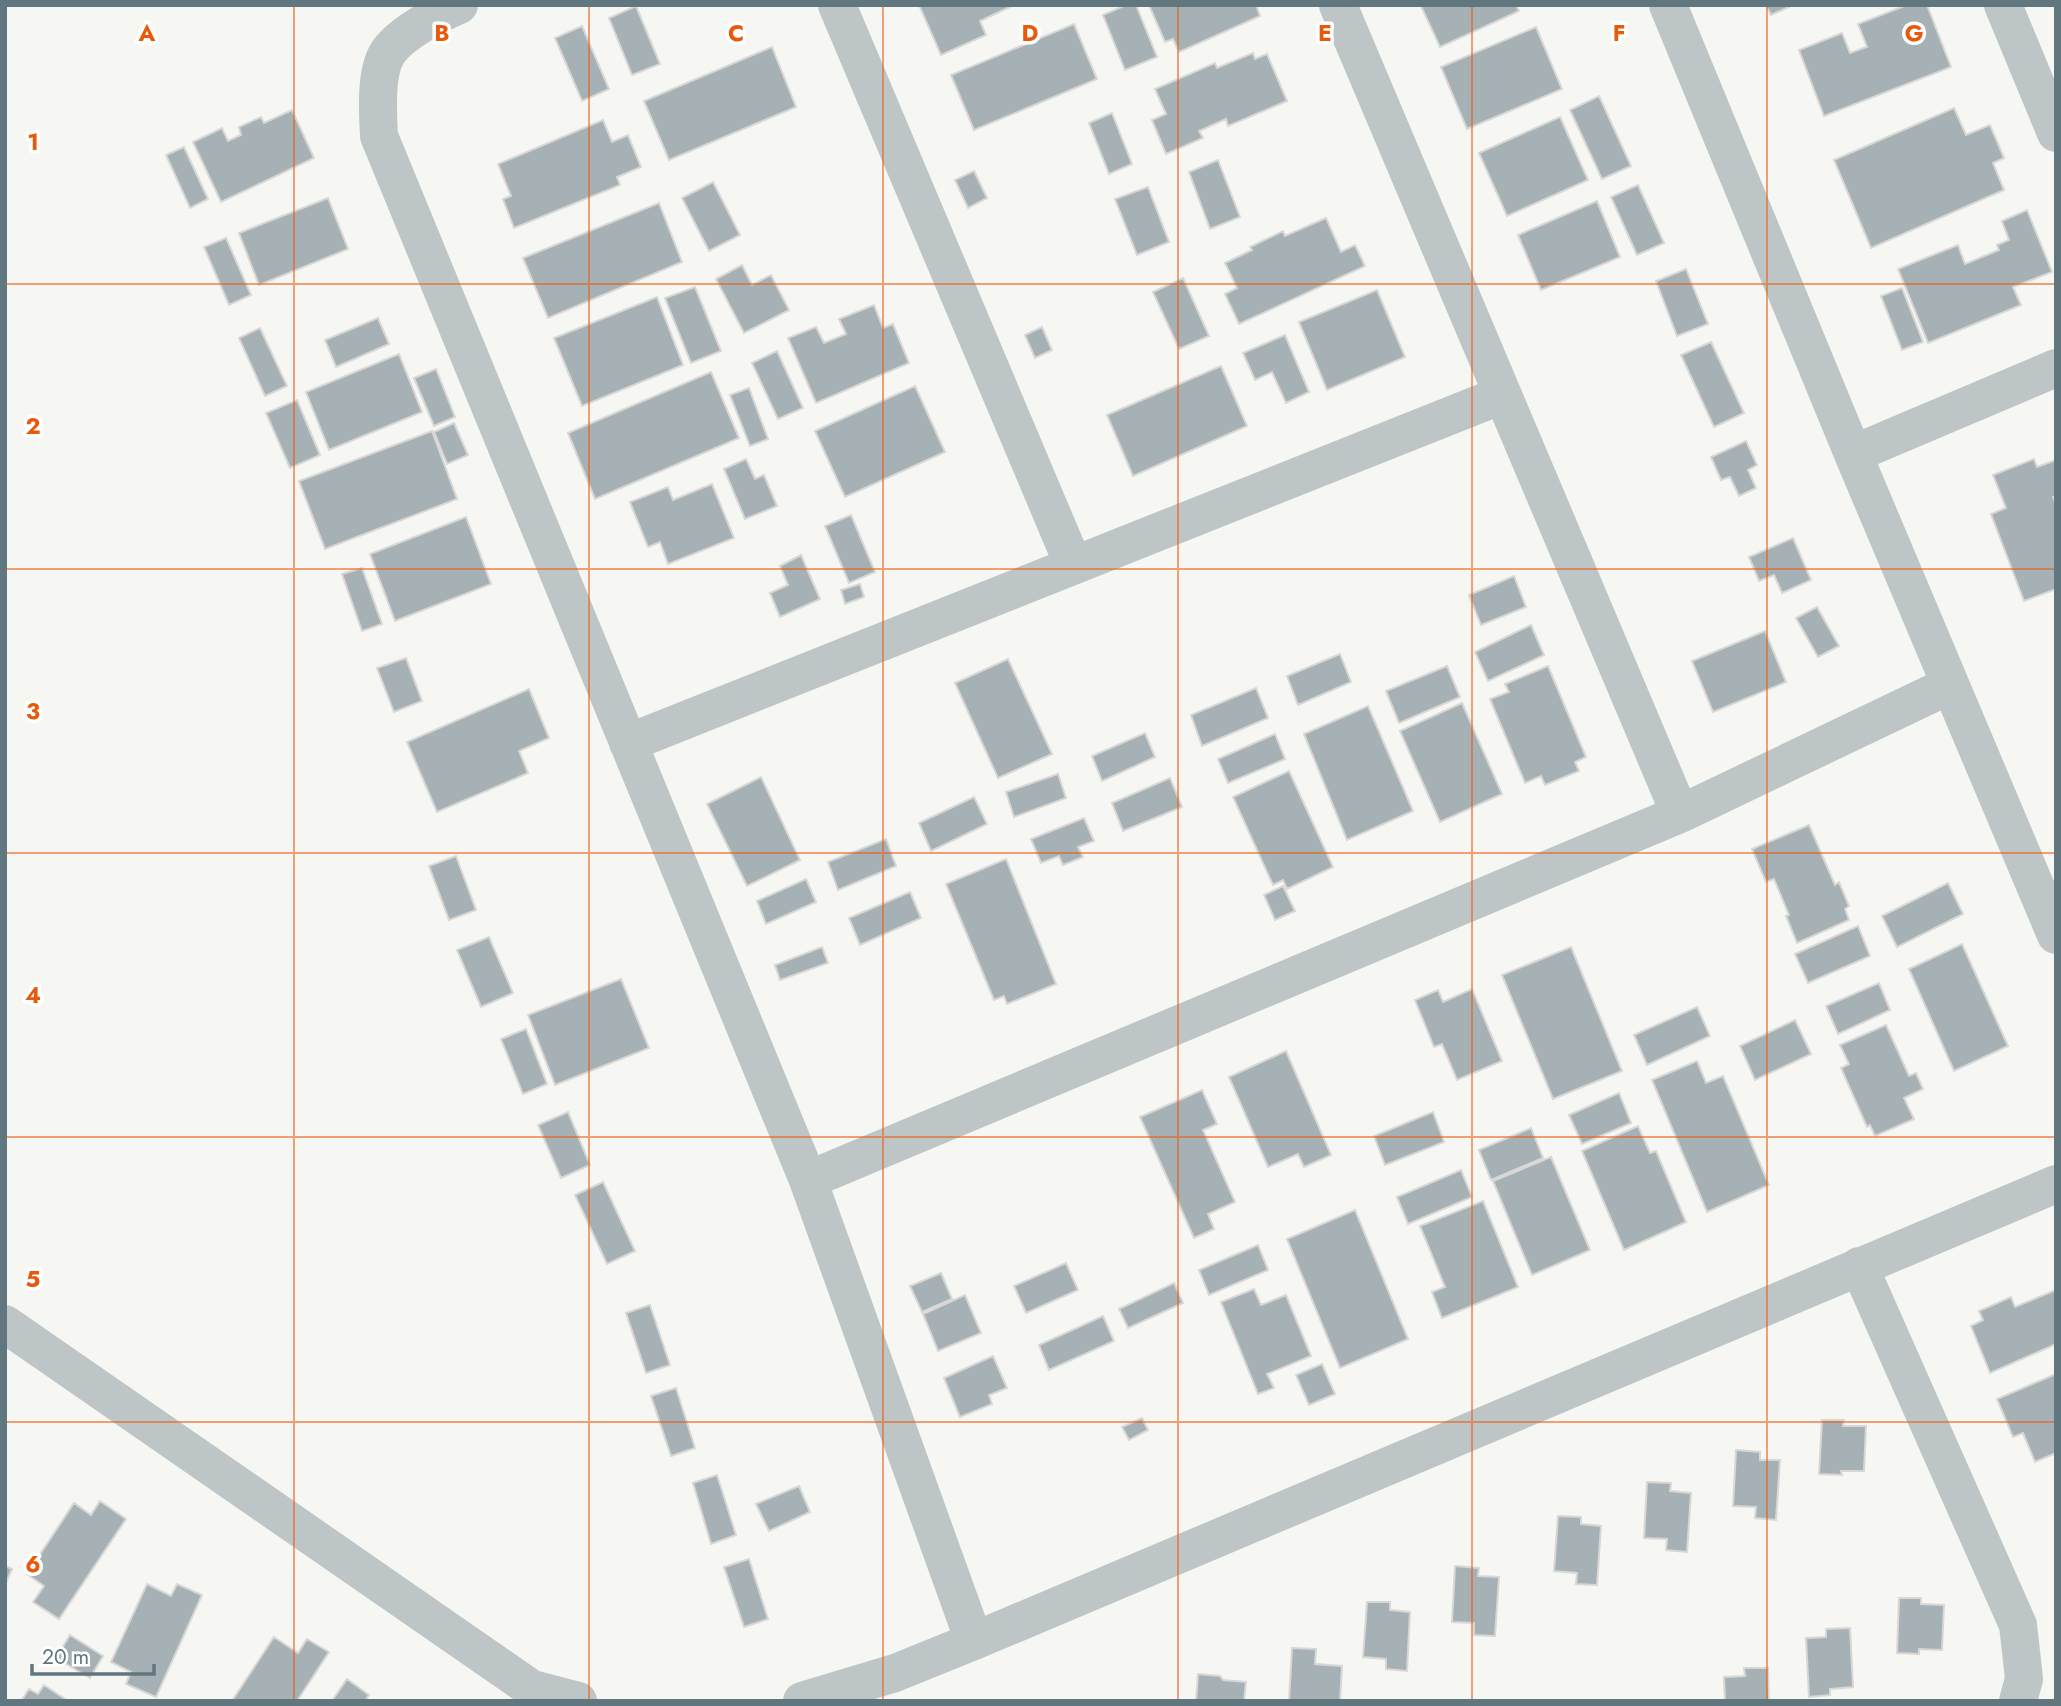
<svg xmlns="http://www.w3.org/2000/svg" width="2061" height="1706" font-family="Jost,sans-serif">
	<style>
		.building { fill: #a6b1b5; stroke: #d8d7d5; stroke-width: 2 }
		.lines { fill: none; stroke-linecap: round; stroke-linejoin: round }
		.minor { stroke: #bec5c7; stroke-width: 38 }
		.grid { fill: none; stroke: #e8590c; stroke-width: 2; stroke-opacity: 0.55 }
		.grid-label { font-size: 23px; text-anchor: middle; font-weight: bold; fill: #e8590c; stroke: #fff; stroke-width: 7; stroke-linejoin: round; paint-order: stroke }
	</style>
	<rect width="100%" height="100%" fill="#f6f6f2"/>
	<path class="building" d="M919,5H1014L980,21L986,35L941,55Z
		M1126,5H1136L1157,57L1125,70L1103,15Z
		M1149,5H1256L1260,16L1179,52L1173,39L1165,42Z
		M1516,5L1519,11L1440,47L1421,6Z
		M1766,5H1793L1771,15Z
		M1907,5H1927L1951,67L1824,116L1799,50L1842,33L1850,53L1867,47L1858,24Z
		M636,6L660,64L632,75L609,18Z
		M1074,24L1097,79L974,130L951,75Z
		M582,26L609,89L582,101L555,38Z
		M1536,27L1562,89L1467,129L1441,67Z
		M772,47L796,107L669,160L644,101Z
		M1253,53L1255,59L1267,54L1287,101L1228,126L1226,119L1199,131L1203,138L1166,154L1152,120L1166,114L1155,89L1215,63L1217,68Z
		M1599,96L1631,166L1602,179L1570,110Z
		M1954,108L1966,135L1990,125L2004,158L1993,163L2004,190L1871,248L1834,160Z
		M292,110L314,158L221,202L193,142L222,128L228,141L241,135L239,127L261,117L264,123Z
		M1112,113L1132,164L1109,174L1089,123Z
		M1560,117L1588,180L1507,216L1479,153Z
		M603,120L612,142L628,135L641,167L617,177L620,185L514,228L503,199L511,196L498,164Z
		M184,147L208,199L190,208L166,155Z
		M1218,160L1240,217L1210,229L1189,172Z
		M974,171L987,198L968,208L955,180Z
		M713,182L740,235L709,251L682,198Z
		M1638,185L1664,243L1637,255L1611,197Z
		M1148,187L1169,242L1137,255L1115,199Z
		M328,198L348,249L259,285L239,233Z
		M1597,201L1620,257L1541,290L1518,235Z
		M659,203L682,262L548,318L523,258Z
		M2027,210L2052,272L2013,287L2021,305L1928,343L1898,269L1958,245L1965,264L1999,250L1997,245L2009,240L2002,221Z
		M1326,218L1341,252L1355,245L1365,266L1239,324L1225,294L1237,288L1225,263L1252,250L1250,247L1283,231L1285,236Z
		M226,238L251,295L229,305L204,247Z
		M742,265L752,285L771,275L789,310L744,333L716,279Z
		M1686,269L1708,324L1677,336L1656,281Z
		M1183,278L1209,336L1179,349L1153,292Z
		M695,287L721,351L691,363L665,298Z
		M1902,288L1923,342L1902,350L1881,296Z
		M1377,290L1405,357L1327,390L1299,322Z
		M657,297L683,365L582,406L554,338Z
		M874,305L883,328L893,324L909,363L816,403L788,338L816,327L824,343L846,334L839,319Z
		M378,318L389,344L336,367L325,340Z
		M1042,327L1052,350L1035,358L1025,335Z
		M260,328L287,386L265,396L239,338Z
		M1285,335L1309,392L1286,403L1272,372L1255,380L1243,353Z
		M1711,342L1744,413L1714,427L1681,355Z
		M777,351L803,408L778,419L752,363Z
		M399,354L422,412L329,450L306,392Z
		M1221,366L1247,426L1133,476L1107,415Z
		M436,369L455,417L434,426L414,378Z
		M711,372L739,438L595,499L568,433Z
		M915,386L945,452L845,497L815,431Z
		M749,388L768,439L750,446L730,395Z
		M297,400L320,455L290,468L266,413Z
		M454,423L468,455L447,464L434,432Z
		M432,431L457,499L325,549L299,481Z
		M1746,441L1757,465L1748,470L1756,488L1739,496L1730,477L1721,480L1711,457Z
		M746,459L755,479L764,475L777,506L745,519L724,469Z
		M2034,459L2037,467L2056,460V496L2053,497L2056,504V589L2024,601L1991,514L2006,508L1993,475Z
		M712,484L734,538L668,564L660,542L648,547L630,502L668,487L673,500Z
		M851,515L875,572L849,583L825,526Z
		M466,517L491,584L395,621L370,554Z
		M1793,538L1811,580L1782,593L1774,575L1759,581L1749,557Z
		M801,555L820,599L780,617L770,593L788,585L780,566Z
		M362,568L382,624L362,631L342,574Z
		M1514,576L1526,607L1481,625L1469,595Z
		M860,584L864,597L845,604L841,590Z
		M1817,607L1839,646L1818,657L1796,618Z
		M1531,625L1544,655L1488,681L1475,652Z
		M1765,631L1786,682L1713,712L1692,661Z
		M1340,654L1351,682L1298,705L1287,676Z
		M406,658L422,701L394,712L377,668Z
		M1008,659L1052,754L998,778L955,683Z
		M1447,666L1460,697L1399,723L1386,691Z
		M1548,666L1586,757L1575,762L1579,771L1545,785L1541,776L1525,783L1490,699L1509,692L1505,684Z
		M1256,688L1268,718L1202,746L1191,715Z
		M529,689L549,738L519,751L528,773L437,812L407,742Z
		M1462,703L1502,794L1440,822L1400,731Z
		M1368,706L1413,811L1347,840L1304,734Z
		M1145,733L1155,757L1102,781L1092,756Z
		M1275,734L1285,759L1228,783L1218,759Z
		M1289,771L1333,867L1287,889L1283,880L1273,885L1233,797Z
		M1058,774L1066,798L1014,817L1006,792Z
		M761,777L800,860L747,886L707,804Z
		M1170,778L1182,807L1123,831L1112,803Z
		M974,797L987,824L931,851L919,823Z
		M1084,818L1094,841L1078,847L1083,857L1063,865L1059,856L1041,863L1031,839Z
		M1809,825L1835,885L1839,882L1849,906L1845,909L1849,920L1797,943L1786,916L1789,915L1774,879L1766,882L1752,849Z
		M886,839L896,866L838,890L828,862Z
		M456,856L476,910L449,920L429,866Z
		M1006,859L1056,984L1007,1004L1004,996L994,1000L946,884Z
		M806,879L816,902L766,924L757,901Z
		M1948,883L1963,914L1897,947L1882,916Z
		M1283,886L1295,911L1275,920L1264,895Z
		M910,892L921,918L860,945L849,918Z
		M1858,926L1870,956L1808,983L1795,954Z
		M489,937L513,993L481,1007L457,950Z
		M1962,944L2008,1046L1954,1071L1909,969Z
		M822,947L828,963L780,980L775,965Z
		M1571,947L1622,1071L1553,1099L1502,975Z
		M621,979L649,1048L555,1085L528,1015Z
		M1879,983L1890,1010L1838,1034L1826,1006Z
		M1472,989L1502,1061L1457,1080L1442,1044L1434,1047L1415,1000L1438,990L1443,1002Z
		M1697,1007L1710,1036L1647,1065L1634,1035Z
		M1795,1020L1811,1054L1755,1080L1740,1046Z
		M1886,1025L1909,1076L1916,1073L1923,1089L1904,1098L1914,1119L1875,1136L1870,1125L1867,1127L1841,1068L1849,1064L1840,1045Z
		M526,1029L547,1084L523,1094L501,1039Z
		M1286,1051L1331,1155L1304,1167L1298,1154L1268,1167L1229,1077Z
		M1697,1061L1706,1083L1723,1076L1769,1185L1707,1212L1652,1080Z
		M1202,1090L1217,1124L1203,1130L1235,1202L1208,1214L1214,1229L1194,1238L1140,1117Z
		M1619,1093L1631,1123L1582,1144L1569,1115Z
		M568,1112L590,1165L561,1178L538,1125Z
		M1433,1112L1444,1142L1385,1165L1374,1136Z
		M1638,1126L1650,1153L1656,1151L1686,1222L1624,1250L1582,1151Z
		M1531,1128L1543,1158L1491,1180L1479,1150Z
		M1551,1157L1590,1250L1532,1275L1493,1181Z
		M1461,1170L1472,1197L1408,1224L1397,1197Z
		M603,1182L635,1251L607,1264L575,1195Z
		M1483,1201L1518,1287L1442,1318L1432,1292L1445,1287L1420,1226Z
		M1355,1210L1408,1339L1340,1368L1287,1239Z
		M1258,1245L1268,1270L1209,1295L1199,1270Z
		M1066,1263L1078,1290L1026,1313L1014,1286Z
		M941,1273L952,1299L922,1312L910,1286Z
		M1174,1283L1183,1303L1128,1328L1119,1309Z
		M1254,1289L1261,1305L1286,1295L1311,1356L1267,1374L1274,1388L1258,1394L1221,1302Z
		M2056,1290V1344L1990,1373L1971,1326L1983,1320L1979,1311L2011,1297L2015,1307Z
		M965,1295L981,1333L938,1351L923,1314Z
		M650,1305L670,1365L646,1373L626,1313Z
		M1103,1316L1114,1341L1049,1370L1039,1345Z
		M993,1356L1007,1388L989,1395L992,1404L960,1417L944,1378Z
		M1322,1364L1335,1394L1309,1405L1296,1375Z
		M2056,1374V1453L2035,1462L2023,1433L2013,1437L1997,1399Z
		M676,1388L695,1448L671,1456L651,1396Z
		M1142,1418L1148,1430L1129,1440L1122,1427Z
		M1822,1420H1844L1843,1426H1866L1864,1471H1841L1842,1475L1819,1474Z
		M1736,1450L1760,1452V1460H1780L1776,1520L1755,1518L1756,1507L1733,1506Z
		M717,1475L736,1535L711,1544L693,1483Z
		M1647,1482L1671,1483L1670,1491L1691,1493L1687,1552L1666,1550L1667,1539L1644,1538Z
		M799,1486L810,1512L769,1531L756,1504Z
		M100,1501L126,1519L59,1619L33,1602L44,1586L27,1574L74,1503L91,1515Z
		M1558,1516L1581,1517V1524L1601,1526L1597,1585L1576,1584L1577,1573L1554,1571Z
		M749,1559L768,1619L744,1627L724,1567Z
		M5,1566L12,1569L5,1585Z
		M1455,1566L1479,1568L1478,1576L1499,1577L1495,1636L1474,1635V1623L1452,1622Z
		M147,1584L171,1596L177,1584L202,1595L156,1697L126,1684L131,1672L111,1662Z
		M1899,1598H1921V1604L1944,1605L1942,1650L1919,1649V1654L1897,1653Z
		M1367,1602H1390V1610L1410,1612L1407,1671L1386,1669V1659L1363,1657Z
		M1850,1628L1853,1687L1830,1689V1695L1809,1697L1806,1638L1826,1637V1629Z
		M70,1635L103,1656L90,1678L56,1658Z
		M274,1637L298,1653L307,1639L329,1652L297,1701H232Z
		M1292,1648L1316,1649L1315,1664L1342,1666L1340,1701H1289Z
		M1744,1668H1768L1769,1701H1725L1724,1677L1745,1676Z
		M1198,1674L1220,1676L1223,1680L1246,1682L1244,1701H1196Z
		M347,1679L369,1695L365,1701H332Z
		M44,1685L68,1701H21L29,1689L38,1694Z"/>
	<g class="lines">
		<path class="minor" d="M459,5C438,14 399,34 387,54C375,74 378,114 379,136L808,1180L974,1641
			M837,5L1073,564
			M1338,5L1680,814
			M1668,5L1853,454L2056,935
			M2003,5L2056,133
			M1853,454L2056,368
			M628,743L1502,395
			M808,1180L1680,814L1950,685
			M1859,1266L2018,1625L2024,1679L2018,1701
			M5,1324L532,1689L578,1701
			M802,1701L895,1673L974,1641L2056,1184"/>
	</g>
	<path class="grid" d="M294,5V1701M589,5V1701M883,5V1701M1178,5V1701M1472,5V1701M1767,5V1701M5,284H2056M5,569H2056M5,853H2056M5,1137H2056M5,1422H2056"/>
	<g class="grid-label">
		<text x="147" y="41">A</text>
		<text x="442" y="41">B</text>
		<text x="736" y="41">C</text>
		<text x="1030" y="41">D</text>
		<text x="1325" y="41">E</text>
		<text x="1619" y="41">F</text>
		<text x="1914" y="41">G</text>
		<text x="33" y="150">1</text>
		<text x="33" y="434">2</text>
		<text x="33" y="719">3</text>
		<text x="33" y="1003">4</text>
		<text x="33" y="1287">5</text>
		<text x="33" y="1572">6</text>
	</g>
	<rect width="2061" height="1706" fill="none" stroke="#60777f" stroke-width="14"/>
	<path d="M32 1664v10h122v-10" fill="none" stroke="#60777f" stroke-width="3.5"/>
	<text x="42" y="1664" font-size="21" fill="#60777f" stroke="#ffffff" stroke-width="5" paint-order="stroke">20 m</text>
</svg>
